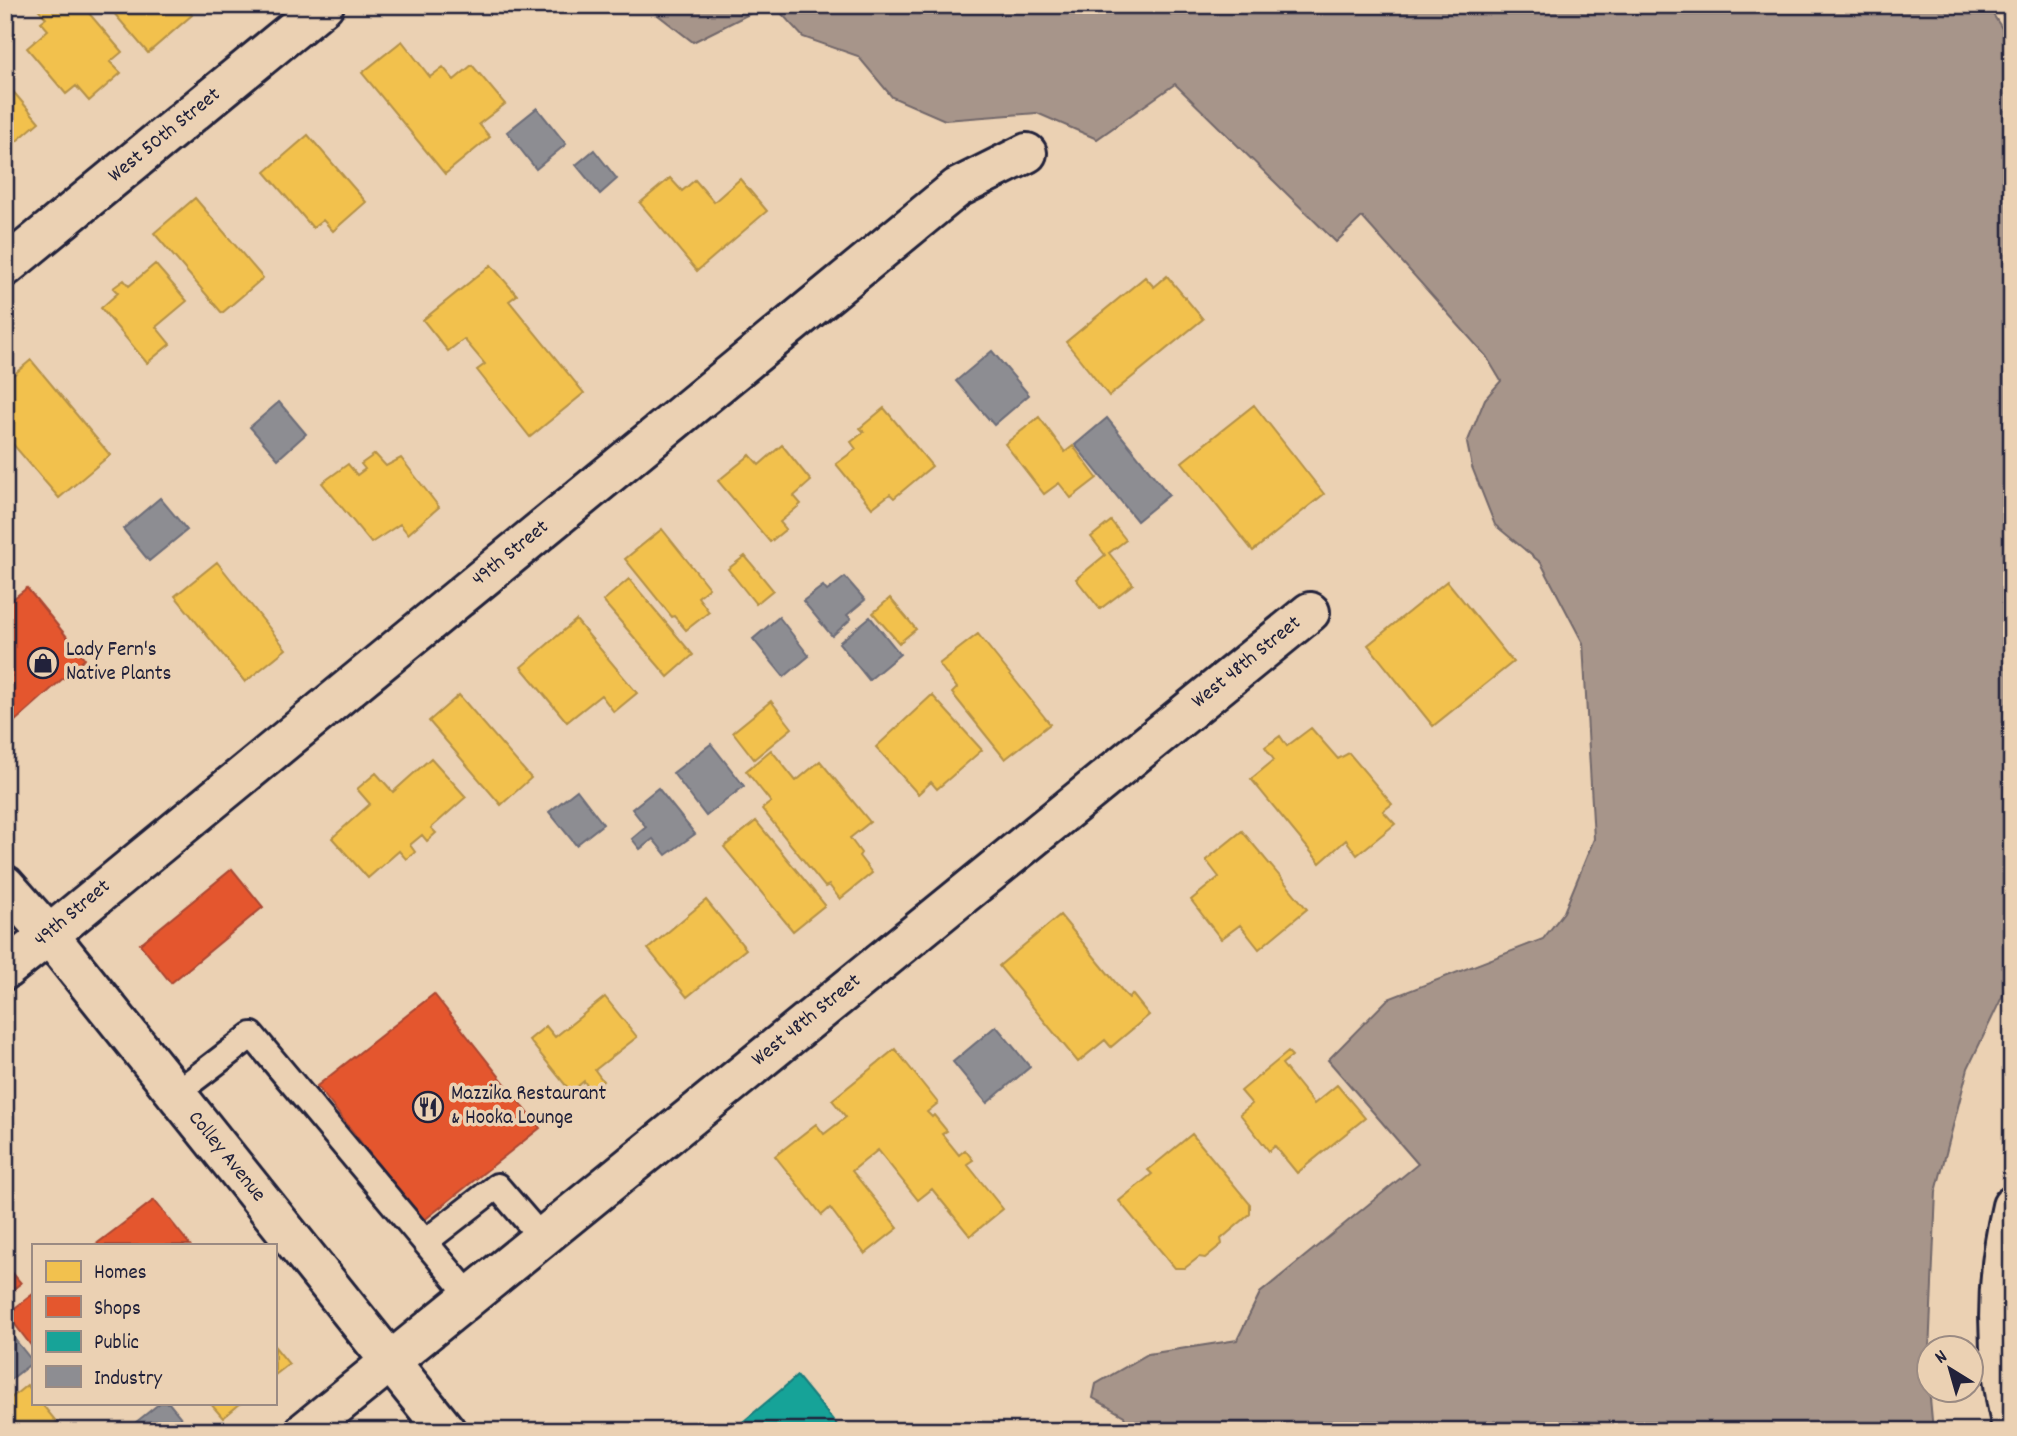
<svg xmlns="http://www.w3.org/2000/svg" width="2017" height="1436" font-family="Dekko,sans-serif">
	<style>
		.water { fill: #a7958a; stroke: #72676a; stroke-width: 2 }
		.homes { fill: #f2c14e; stroke: #b49148; stroke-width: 2 }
		.shops { fill: #e4572e; stroke: #aa4732; stroke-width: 2 }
		.public { fill: #17a398; stroke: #1a7c7c; stroke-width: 2 }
		.industry { fill: #8d8d92; stroke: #6d6d78; stroke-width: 2 }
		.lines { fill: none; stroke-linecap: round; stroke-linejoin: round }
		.lane-casing { stroke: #22223b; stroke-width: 30 }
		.street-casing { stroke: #22223b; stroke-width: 44 }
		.secondary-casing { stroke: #22223b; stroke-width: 44 }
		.lane { stroke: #ebd1b3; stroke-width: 24 }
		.street { stroke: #ebd1b3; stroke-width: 38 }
		.secondary { stroke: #ebd1b3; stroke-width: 38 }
		.labels { text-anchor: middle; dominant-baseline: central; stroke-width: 7; stroke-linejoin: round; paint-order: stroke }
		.street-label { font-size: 21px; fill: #22223b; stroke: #ebd1b3 }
		.poi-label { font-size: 21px; fill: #22223b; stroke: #ebd1b3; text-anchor: start }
	</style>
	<rect width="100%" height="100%" fill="#ebd1b3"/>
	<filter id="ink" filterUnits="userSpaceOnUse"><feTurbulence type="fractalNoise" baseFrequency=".0143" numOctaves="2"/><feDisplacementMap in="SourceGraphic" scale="14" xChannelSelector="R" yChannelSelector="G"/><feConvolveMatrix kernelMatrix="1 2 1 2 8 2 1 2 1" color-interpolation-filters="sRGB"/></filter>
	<g filter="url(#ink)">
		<path class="water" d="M621,5H1987L2012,44V967L2003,995L1968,1068L1936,1192L1928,1376L1933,1431H1128L1124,1416L1093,1398L1096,1384L1148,1354L1237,1340L1260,1293L1418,1164L1328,1060L1388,999L1543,939L1564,912L1594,839L1583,643L1541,563L1495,525L1472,467L1467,443L1485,399L1501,381L1486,356L1362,217L1336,242L1175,84L1097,139L1037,113L945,120L892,97L858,56L803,37L781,13L755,11L693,42L654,12Z"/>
		<path class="homes" d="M35,5H82L122,52L110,62L121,73L89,101L76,86L66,94L27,48L48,30L41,22L46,18Z
			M107,5H184L192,15L148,53Z
			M402,41L430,77L443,67L454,80L472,65L505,104L479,124L490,137L445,174L362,73Z
			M5,82L39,122L5,151Z
			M308,135L366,202L333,231L323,220L313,228L265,172Z
			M670,178L682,191L695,180L714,202L740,179L767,211L697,271L640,203Z
			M195,198L263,278L222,313L154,233Z
			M155,264L187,301L156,327L170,344L147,363L101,308L118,293L113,288L124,280L129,286Z
			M491,265L517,295L509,301L584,393L530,437L477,370L485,364L464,339L448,351L423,320Z
			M1167,276L1203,319L1109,396L1066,342L1145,277L1154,287Z
			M31,360L110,455L59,498L5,435V382Z
			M1254,405L1324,494L1253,551L1182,462Z
			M884,408L932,466L894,498L890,494L872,508L836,464L856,449L851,442L864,432L860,428Z
			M1039,417L1065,452L1073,446L1097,478L1071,498L1059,483L1044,494L1005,444Z
			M782,445L811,481L794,496L801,504L780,522L786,529L770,542L718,481L750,455L759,465Z
			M375,454L386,466L401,458L439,507L408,534L400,524L371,543L322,483L348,464L357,475L365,469L361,464Z
			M1111,521L1126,540L1109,553L1133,584L1100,609L1076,579L1105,555L1091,537Z
			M662,529L709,588L698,597L709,612L686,630L674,616L672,617L625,559Z
			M745,556L773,590L756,604L728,569Z
			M217,562L286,649L245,682L175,596Z
			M629,579L693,655L668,677L603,601Z
			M1447,581L1513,662L1433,726L1368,645Z
			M890,598L916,629L899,643L873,613Z
			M576,620L637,693L614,712L601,695L567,722L521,667Z
			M978,634L1050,724L1005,759L952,693L957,688L939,664Z
			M459,695L531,778L501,805L429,721Z
			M932,695L982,750L937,789L931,782L918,794L876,747Z
			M771,701L792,728L754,759L733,732Z
			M1311,728L1338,759L1349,753L1392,804L1383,811L1395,824L1357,855L1346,840L1320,863L1251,779L1274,760L1265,747L1280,736L1287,746Z
			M771,750L796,781L820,761L870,822L850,838L861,853L859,856L872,873L840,899L829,885L825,887L762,809L771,802L746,771Z
			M431,758L466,797L431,828L436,833L427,841L422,835L410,845L415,852L413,854L406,859L399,851L368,878L332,838L370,804L357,789L376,773L393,792Z
			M756,821L825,905L793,931L724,847Z
			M1242,831L1307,909L1259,949L1240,925L1221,939L1191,900L1219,877L1206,860Z
			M706,900L746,949L687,997L648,949Z
			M1060,915L1124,993L1129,998L1132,994L1149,1015L1111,1047L1105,1040L1078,1062L999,966Z
			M605,997L637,1037L595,1070L603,1081L590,1090L584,1081L571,1092L529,1040L546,1026L555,1037Z
			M895,1049L938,1103L927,1112L932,1117L934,1115L947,1131L942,1134L959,1155L965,1150L973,1160L967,1164L1003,1209L970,1236L932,1189L918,1200L878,1150L852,1171L898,1228L865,1254L830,1208L822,1215L775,1156L816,1124L824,1134L846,1117L832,1100Z
			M1288,1052L1292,1056L1282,1064L1314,1104L1337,1085L1365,1118L1297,1173L1275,1146L1269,1151L1240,1114L1252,1104L1241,1091Z
			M1192,1134L1250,1204V1214L1221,1239L1222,1244L1205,1258L1199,1257L1185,1268H1175L1119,1201L1152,1174L1148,1170Z
			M275,1347L289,1364L275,1375Z
			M27,1385L33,1392V1403H41L64,1431H5V1403Z
			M210,1403H241L223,1418Z"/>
		<path class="shops" d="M27,588L85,659L5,730V680L12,676L5,668V605Z
			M232,869L263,907L171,983L140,944Z
			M434,994L540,1128L423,1221L317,1086Z
			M154,1200L190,1245H95L141,1210Z
			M5,1264L21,1283L5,1296Z
			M33,1294V1348L7,1314Z"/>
		<path class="public" d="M797,1376L842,1431H732L781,1390Z"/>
		<path class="industry" d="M537,108L566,144L536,169L507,132Z
			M594,150L617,179L600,194L576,165Z
			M992,351L1029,395L994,425L956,381Z
			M279,402L306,434L278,459L250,427Z
			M1107,418L1169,495L1137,521L1075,445Z
			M160,498L187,530L149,561L123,529Z
			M845,577L865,600L847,615L851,619L832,636L803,601L823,586L827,591Z
			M779,617L809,656L784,677L753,639Z
			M870,617L900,654L869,680L839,643Z
			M711,744L744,786L706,816L673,773Z
			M658,788L695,834L666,855L653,839L640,849L632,839L646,827L632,809Z
			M577,790L603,824L576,845L549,812Z
			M996,1026L1030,1067L987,1103L953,1062Z
			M9,1332L33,1362L5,1384V1335Z
			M160,1403H169L191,1430L125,1431Z"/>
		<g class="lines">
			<g class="lane-casing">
				<path id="lane" d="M175,1094L252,1035L425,1242
					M471,1297L425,1242L497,1186L542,1238"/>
			</g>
			<g class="street-casing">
				<path id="street" d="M5,267L324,5
					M49,935L957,188L1027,153
					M2012,1206C1995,1279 1995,1355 2012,1428
					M305,1431L1310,612"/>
			</g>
			<g class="secondary-casing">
				<path id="secondary" d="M5,885L49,935L446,1431
					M5,970L49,935"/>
			</g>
			<use href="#lane" class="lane"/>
			<use href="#street" class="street"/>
			<use href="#secondary" class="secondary"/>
		</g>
	</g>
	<defs>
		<g id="shop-ring" transform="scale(1.575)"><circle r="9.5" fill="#ebd1b3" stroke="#22223b" stroke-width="1.5"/><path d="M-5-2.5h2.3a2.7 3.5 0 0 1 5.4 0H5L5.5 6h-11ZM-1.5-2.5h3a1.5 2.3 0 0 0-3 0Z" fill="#22223b"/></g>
		<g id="restaurant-ring" transform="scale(1.575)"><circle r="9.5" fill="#ebd1b3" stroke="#22223b" stroke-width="1.5"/><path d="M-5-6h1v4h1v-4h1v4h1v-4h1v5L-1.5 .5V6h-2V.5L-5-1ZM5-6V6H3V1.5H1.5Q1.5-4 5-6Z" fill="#22223b"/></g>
	</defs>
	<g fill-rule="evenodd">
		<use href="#shop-ring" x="43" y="663"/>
		<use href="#restaurant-ring" x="428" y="1107"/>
	</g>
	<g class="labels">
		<g class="street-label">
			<text transform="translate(165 136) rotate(-39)">West 50th Street</text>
			<text transform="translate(511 554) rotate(-39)">49th Street</text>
			<text transform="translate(1247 663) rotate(-39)">West 48th Street</text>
			<text transform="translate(73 914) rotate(-40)">49th Street</text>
			<text transform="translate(807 1021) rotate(-39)">West 48th Street</text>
			<text transform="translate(226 1157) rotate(51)">Colley Avenue</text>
		</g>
		<g class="poi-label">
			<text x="66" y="651">Lady Fern's<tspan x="66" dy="24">Native Plants</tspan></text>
			<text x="451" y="1095">Mazzika Restaurant<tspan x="451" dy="24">&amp; Hooka Lounge</tspan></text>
		</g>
	</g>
	<rect width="2017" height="1436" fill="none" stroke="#ebd1b3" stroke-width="28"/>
	<rect x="14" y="14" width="1989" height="1408" fill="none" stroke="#22223b" stroke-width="2.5" filter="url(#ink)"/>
	<rect x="32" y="1244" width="245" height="161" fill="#ebd1b3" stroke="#9b8b83" stroke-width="2"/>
	<rect x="46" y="1261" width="35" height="21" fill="#f2c14e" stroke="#9b8b83" stroke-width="2"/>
	<text x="94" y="1278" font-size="21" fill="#22223b">Homes</text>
	<rect x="46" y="1296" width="35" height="21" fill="#e4572e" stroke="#9b8b83" stroke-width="2"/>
	<text x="94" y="1314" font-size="21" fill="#22223b">Shops</text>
	<rect x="46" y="1331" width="35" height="21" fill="#17a398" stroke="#9b8b83" stroke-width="2"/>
	<text x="94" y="1348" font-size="21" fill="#22223b">Public</text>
	<rect x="46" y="1366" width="35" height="21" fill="#8d8d92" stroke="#9b8b83" stroke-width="2"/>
	<text x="94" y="1384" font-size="21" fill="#22223b">Industry</text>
	<g transform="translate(1950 1369) rotate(323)"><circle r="33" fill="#ebd1b3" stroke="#9b8b83" stroke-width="2"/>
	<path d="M0-5L12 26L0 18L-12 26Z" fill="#22223b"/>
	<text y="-10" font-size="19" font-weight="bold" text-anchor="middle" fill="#22223b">N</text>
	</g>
</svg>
